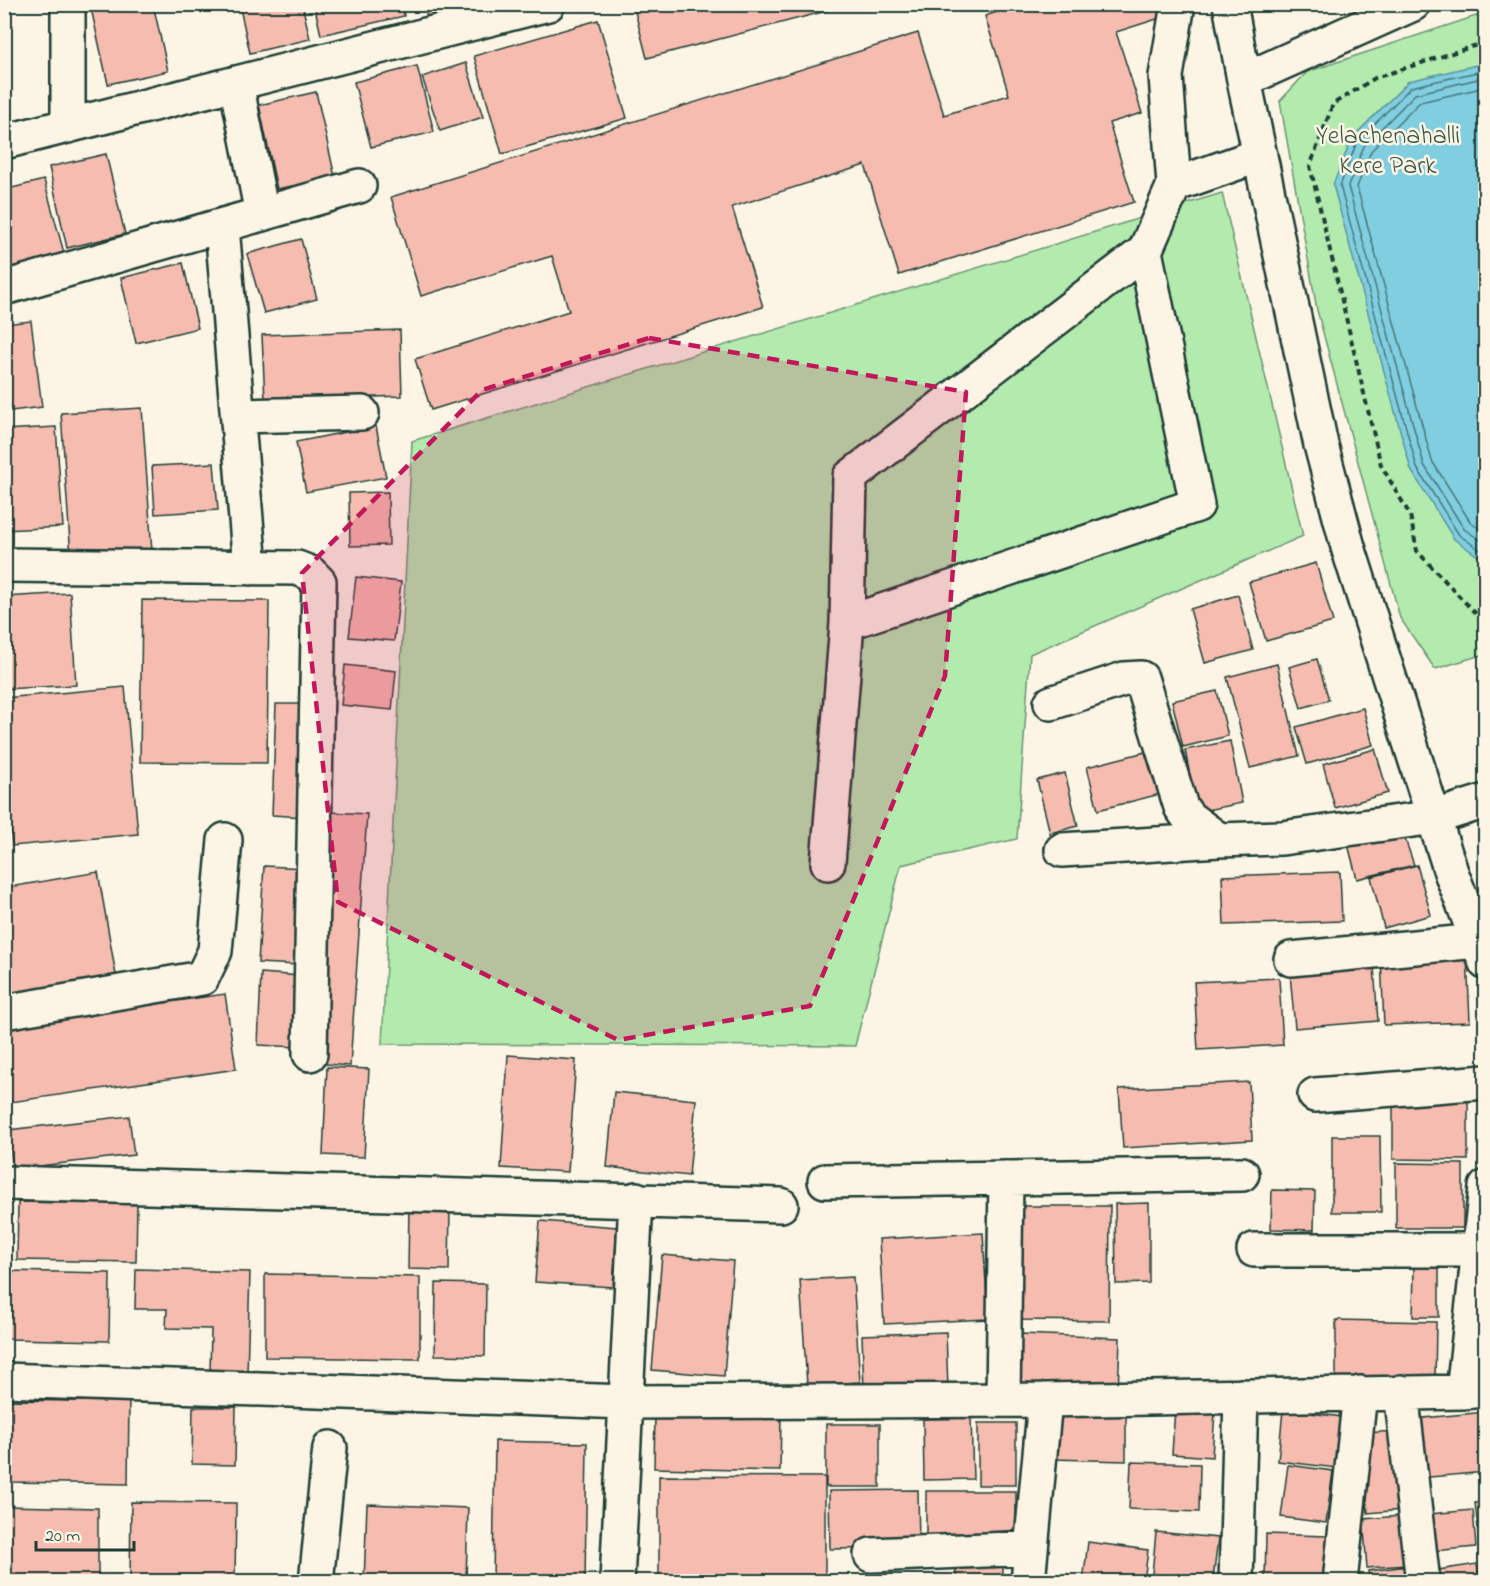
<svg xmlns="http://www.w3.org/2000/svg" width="1490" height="1586" font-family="'Indie Flower',sans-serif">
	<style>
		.green { fill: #b3ebaf; stroke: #699472; stroke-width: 1.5 }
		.water { fill: #81cee0; stroke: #5a949b; stroke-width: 1.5 }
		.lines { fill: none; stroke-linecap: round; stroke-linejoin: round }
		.shore { stroke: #467779; stroke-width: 1.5 }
		.building { fill: #f6bcb0; stroke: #1f3d34; stroke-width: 1.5 }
		.minor-casing { stroke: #1f3d34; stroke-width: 38 }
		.path { stroke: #1f3d34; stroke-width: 4; stroke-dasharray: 6 4.5; stroke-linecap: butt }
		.minor { stroke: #fcf5e5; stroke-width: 33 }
		.marked { fill: #c2185b; fill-opacity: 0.2; stroke: #c2185b; stroke-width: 4.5; stroke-dasharray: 12 8; stroke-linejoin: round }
		.labels { text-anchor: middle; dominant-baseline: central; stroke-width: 5; stroke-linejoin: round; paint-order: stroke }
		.park-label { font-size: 26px; fill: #355746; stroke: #fcf5e5 }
	</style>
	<rect width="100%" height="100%" fill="#fcf5e5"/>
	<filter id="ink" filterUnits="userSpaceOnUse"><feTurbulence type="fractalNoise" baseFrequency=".0167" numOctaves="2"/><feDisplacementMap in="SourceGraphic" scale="12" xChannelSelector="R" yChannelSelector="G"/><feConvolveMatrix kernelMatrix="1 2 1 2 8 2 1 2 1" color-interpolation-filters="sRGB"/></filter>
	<g filter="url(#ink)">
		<path class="green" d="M1485,13V654L1435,669L1400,618L1317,310L1280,101L1307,72Z
			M1222,193L1303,536L1030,654L1017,839L901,865L855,1046L382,1044L412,441Z"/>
		<path class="water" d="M1485,63H1486L1485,561L1454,539L1411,470L1333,185L1352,138L1409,81Z"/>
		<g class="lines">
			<path class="shore" d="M1486,70L1411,87L1357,142L1340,186L1417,468L1459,535L1486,554
				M1486,77L1415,94L1364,146L1348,186L1424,465L1464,529L1486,544
				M1486,87L1420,102L1371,151L1357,187L1432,461L1471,523L1486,533"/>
		</g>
		<path class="building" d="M90,4H153L168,71L108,84Z
			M239,4H302L310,39L250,53Z
			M314,4H402L404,16L321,35Z
			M424,4H483L428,22Z
			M633,4H853L647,58Z
			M1021,4H1174L1176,13L1116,32L1142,113L1109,123L1134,202L899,275L865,165L732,207L763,307L431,410L415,359L569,311L552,256L421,296L391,197L918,33L944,115L1009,95L985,16Z
			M598,20L627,118L502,154L474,56Z
			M466,63L483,117L440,131L422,77Z
			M417,66L434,132L371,147L354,82Z
			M316,92L335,177L277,189L259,105Z
			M106,154L125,234L67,248L49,167Z
			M44,180L67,264L4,281V190Z
			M301,239L317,299L264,313L247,254Z
			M183,263L198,328L136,343L121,278Z
			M31,321L42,407L4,412V324Z
			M400,330L402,396L265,401L262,335Z
			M142,408L152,552L71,557L61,413Z
			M376,426L386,477L306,492L296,442Z
			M56,427L63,527L4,530V430Z
			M214,463L218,510L155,514L152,466Z
			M388,492L389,545L350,546L349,493Z
			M1316,563L1333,622L1266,641L1249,582Z
			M356,577L401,582L394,641L349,637Z
			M70,593L76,685L4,689V597Z
			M1238,595L1253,650L1205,663L1190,609Z
			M142,600L269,601L267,763L140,762Z
			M1317,659L1329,700L1301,708L1289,667Z
			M1277,664L1299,756L1250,768L1227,677Z
			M345,665L396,671L392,710L341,705Z
			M125,687L138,834L12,846L4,766V698Z
			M1217,691L1228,736L1183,747L1172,701Z
			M276,704H309L305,817L272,815Z
			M1363,708L1373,745L1307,764L1296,727Z
			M1230,741L1242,803L1197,812L1185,750Z
			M1375,749L1388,793L1335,808L1323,764Z
			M1153,750L1164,793L1098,810L1087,767Z
			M1065,773L1078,826L1050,833L1037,780Z
			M331,812L367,814L350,1066L314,1063Z
			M1402,830L1414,865L1357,879L1345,833Z
			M1417,865L1431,915L1384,928L1371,877Z
			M264,866L306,868L299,965L258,963Z
			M98,872L117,981L6,1001L4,888Z
			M1340,872L1342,921L1224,925L1222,876Z
			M1467,955L1470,1022L1384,1025L1381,958Z
			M1374,967L1378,1021L1295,1028L1290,974Z
			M261,973L301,976L298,1047L258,1045Z
			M1279,978L1283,1045L1198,1050L1194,982Z
			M225,994L236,1069L4,1103V1026Z
			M508,1055L576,1060L568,1172L501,1168Z
			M327,1067L369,1069L364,1157L323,1155Z
			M1249,1082L1252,1140L1123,1148L1119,1089Z
			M1393,1091L1468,1092V1160L1393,1159Z
			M614,1092L696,1100L689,1176L607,1167Z
			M129,1116L134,1155L13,1169L8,1130Z
			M1332,1136H1380L1381,1212H1332Z
			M1396,1163L1463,1164V1228H1396Z
			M1272,1190L1315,1191L1314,1230L1271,1229Z
			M18,1202L137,1204L136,1262L17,1260Z
			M1149,1203V1283L1116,1284L1115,1204Z
			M409,1206L450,1207L449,1270L408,1269Z
			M1016,1206H1110L1109,1321L1015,1320Z
			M540,1221L617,1227L613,1287L535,1282Z
			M983,1233L988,1319L884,1324L879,1239Z
			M662,1255L733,1261L724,1376L652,1370Z
			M1414,1265H1439V1317H1413Z
			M136,1269L250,1272L247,1374L210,1373L211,1329L166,1328L167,1309H135Z
			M4,1271L110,1273L109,1341L4,1339Z
			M265,1274L420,1277V1359L265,1357Z
			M853,1277L860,1382L807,1385L800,1280Z
			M436,1283L486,1284L485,1356L435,1355Z
			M1336,1320L1436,1322L1435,1382L1336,1380Z
			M946,1332L948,1389L864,1391L862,1335Z
			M1020,1334L1120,1338L1118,1394L1018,1390Z
			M10,1400L129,1402L128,1484L9,1482Z
			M193,1407H236L235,1465L192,1464Z
			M1175,1408L1215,1411L1212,1457L1172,1454Z
			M1283,1410L1343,1417L1337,1468L1278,1461Z
			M1486,1412V1472L1419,1478L1413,1419Z
			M655,1413L781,1418L780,1471L654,1468Z
			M1054,1413L1126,1415V1461L1052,1459Z
			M971,1418L973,1479L924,1480L923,1419Z
			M978,1423H1016V1485H978Z
			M826,1424H880V1487H826Z
			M1397,1431L1402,1510L1368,1513L1362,1433Z
			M495,1441L587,1443L585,1582H493Z
			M1131,1462L1200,1464L1199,1512L1129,1509Z
			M1288,1465L1333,1471L1326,1523L1281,1517Z
			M659,1476L825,1477V1582H659Z
			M918,1490L919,1548L830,1549L829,1491Z
			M926,1491H1016V1544L926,1545Z
			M131,1502L236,1503L235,1582H130Z
			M1486,1502V1554H1481L1475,1503Z
			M367,1504L468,1508L466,1582H364Z
			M4,1506L98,1508V1582H4Z
			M1473,1510L1476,1547L1433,1551L1429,1514Z
			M1401,1516L1406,1565L1367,1568L1363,1519Z
			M1156,1532L1218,1538L1213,1579L1152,1574Z
			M1266,1534L1327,1536L1325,1582H1265Z
			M1088,1542L1148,1550L1144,1582H1083Z
			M956,1563L1003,1564V1582H956Z
			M1477,1564L1480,1582H1433L1432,1571Z
			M1408,1566L1410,1582H1370L1368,1571Z"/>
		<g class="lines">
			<g class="minor-casing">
				<path id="minor" d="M1230,4L1244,80
					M1413,4L1244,80L1321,445L1348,547L1451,872L1486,963
					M236,83L262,214
					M68,126V4
					M4,142L548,4
					M1174,185L1166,76L1178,4
					M222,226L250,568
					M4,288L359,186
					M238,416L362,413
					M4,565L297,568L310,573L319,582L310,1054
					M847,623L1197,505L1145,251
					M1051,703L1124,679L1141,678L1181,807L1188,817L1219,840L1282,838L1435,817L1486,801
					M1062,850L1219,840
					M828,863L847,623L850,477L1145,251L1174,185L1260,155
					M1291,959L1477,941
					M4,1012L202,978L215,951L225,840
					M1315,1095L1486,1082
					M825,1181L1242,1174
					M4,1183L781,1205
					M1254,1250H1486
					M4,1380L626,1402L1045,1400
					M1483,1390L1463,1392L1486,1187
					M1401,1392L1423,1582
					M1003,1399L1006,1178
					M871,1555L1030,1548
					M316,1582L330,1448
					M617,1582L636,1199
					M1028,1582L1045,1400L1463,1392
					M1236,1582L1241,1396
					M1340,1582L1360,1393"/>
			</g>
			<path class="path" d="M1486,42L1375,78L1333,104L1310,166L1381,465L1410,515L1417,551L1477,615L1486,614"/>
			<use href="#minor" class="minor"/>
		</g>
	</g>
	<path class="marked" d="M649,338L966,392L945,676L810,1006L618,1040L338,902L302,573L482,390Z"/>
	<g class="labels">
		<g class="park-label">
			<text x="1388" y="137">Yelachenahalli<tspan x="1388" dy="30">Kere Park</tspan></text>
		</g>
	</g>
	<rect width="1490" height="1586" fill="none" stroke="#fcf5e5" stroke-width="24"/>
	<rect x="12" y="12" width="1466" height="1562" fill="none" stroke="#1f3d34" stroke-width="2" filter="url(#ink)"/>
	<path d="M36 1541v9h98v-9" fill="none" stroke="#1f3d34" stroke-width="3"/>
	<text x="45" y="1541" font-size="18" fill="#1f3d34" stroke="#fcf5e5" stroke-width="4.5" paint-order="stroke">20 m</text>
</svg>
